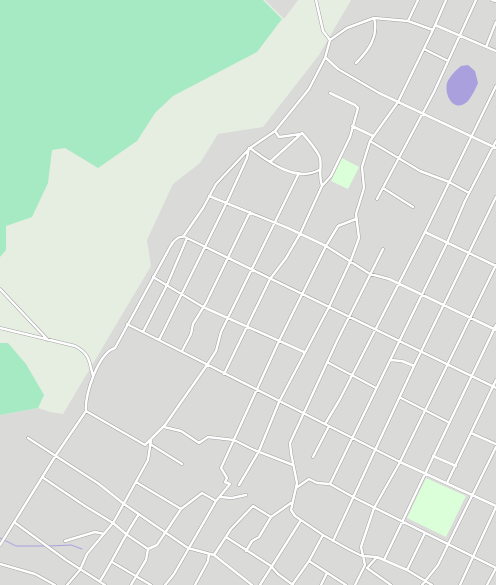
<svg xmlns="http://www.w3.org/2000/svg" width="496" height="585" font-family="'PT Sans',sans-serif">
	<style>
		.residential { fill: #dadad9 }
		.education { fill: #dbffd9 }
		.grass { fill: #a5eac3 }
		.water { fill: #a9a0dd }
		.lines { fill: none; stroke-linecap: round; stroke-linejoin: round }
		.stream { stroke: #a9a0dd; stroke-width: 1 }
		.street-casing { stroke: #a3a3a3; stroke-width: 3.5 }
		.street { stroke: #fff; stroke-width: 2.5 }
	</style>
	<rect width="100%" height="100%" fill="#e6eee1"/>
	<path class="residential" d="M265,0H298L284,19Z
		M351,0H496V585H0V415L38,408L50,412L63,414L151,266L147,240L173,184L200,163L218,134L263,127L319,55Z"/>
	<path class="education" d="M342,158L359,167L348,189L331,181Z
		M426,478L466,496L446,537L407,518Z"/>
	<path class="grass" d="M0,0H263L282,19L257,52L173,96L155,113L137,141L98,168L65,148L52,150L48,183L32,217L6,226V250L0,257Z
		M0,343H8L26,364L44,395L38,408L0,415Z"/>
	<path class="water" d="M468,65L475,71L478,83C476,88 471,98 467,102C454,113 444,96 447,83C449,77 456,70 461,66Z"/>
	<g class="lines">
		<path class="stream" d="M0,538L16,546H46
			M49,546L71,545L82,549"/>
		<g class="street-casing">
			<path id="street" d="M316,0L323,31L330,40
				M492,0L496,1
				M408,21L418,0
				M435,25L496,51
				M486,47L496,22
				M424,49L448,61
				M326,58L338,69L379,93L496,148
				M356,63C369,50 379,36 374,18
				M352,126L373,136
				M275,131L279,137L301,134
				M370,141L420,171L449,182L469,193
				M250,148C267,161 296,183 319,170
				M270,162L302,133
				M322,186L331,176L350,137L358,108L355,105L330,93
				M383,188L413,207
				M209,196L288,228L326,246L370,274L389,279L496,330
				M377,199L434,92L476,0
				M425,232L496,266
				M183,237L203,208L216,184L250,148L275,131L309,89L325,58L330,40L347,28L374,18L408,21L433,30
				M383,249L337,341L290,443L291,453L297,483L291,510L295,516L323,535L348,549L362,556L377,557L407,570L432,585
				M153,277L203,307L304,352
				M0,289L48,340
				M127,324L400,462L496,506
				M0,328L75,346C90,354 89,361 93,376
				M143,332L167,285L187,238
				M159,340L226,204L247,158L249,148
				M182,351L191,334L193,324L206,303L250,212
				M390,360L402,361L414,366
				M327,362L376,388
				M224,374L270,279L286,258L300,234L322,186C318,174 322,169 320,158C319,153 306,137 302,133
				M401,398L448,422
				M86,411L145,445L165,425L207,365L216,351L221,332L299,173
				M325,424L340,399L425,232L496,86
				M164,427L181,431L199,443L208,437L234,440L254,450L293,465
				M471,433L496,444
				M28,438L99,484L124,504L188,548L214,555L252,585
				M150,444L182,464
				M433,456L456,466
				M313,457L329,426
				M42,477L85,506L113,523L126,534L148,549
				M136,482L181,509
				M447,483L496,380
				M330,484L447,243L465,201L496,141
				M239,485L259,451L279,402L329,307L351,260L359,238L356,214L364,188L362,167L370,141L398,102L433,30L446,0
				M296,488L309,479L317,483L330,484L353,497L496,568
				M220,497L232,498L246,495
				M14,522L66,560L105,585
				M226,537L271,566L278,574L293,585
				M65,541L95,532L104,534
				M333,541L414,366L496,197
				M0,545L56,455L86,411C85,394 98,353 115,348L170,247C174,240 179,234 187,238L496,388
				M246,551L252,541L259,537L271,517
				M214,555L231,529L253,506L271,517L291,503
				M384,560L496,325
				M309,561L346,585
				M112,562L151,585
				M0,564L35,574L55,585
				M367,568L391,585
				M367,568L377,557
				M407,570L425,533
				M100,581C114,559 124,536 139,514
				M67,585L80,570L87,554L113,523L148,460L151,440
				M131,585L146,560L148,549L157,545L181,509L202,493L216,501
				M165,585L174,574L216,501L230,484L225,482L227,478L221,468L279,341L326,246L338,226L356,219
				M195,585L208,561L209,554
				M260,585L301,520
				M292,585L309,561L323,535
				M321,585L327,573
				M355,585L365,565L361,547L374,508L400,462L496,265
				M422,585L438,565L496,447
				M460,585L496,507
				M487,585L496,568"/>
		</g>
		<use href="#street" class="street"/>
	</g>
</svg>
